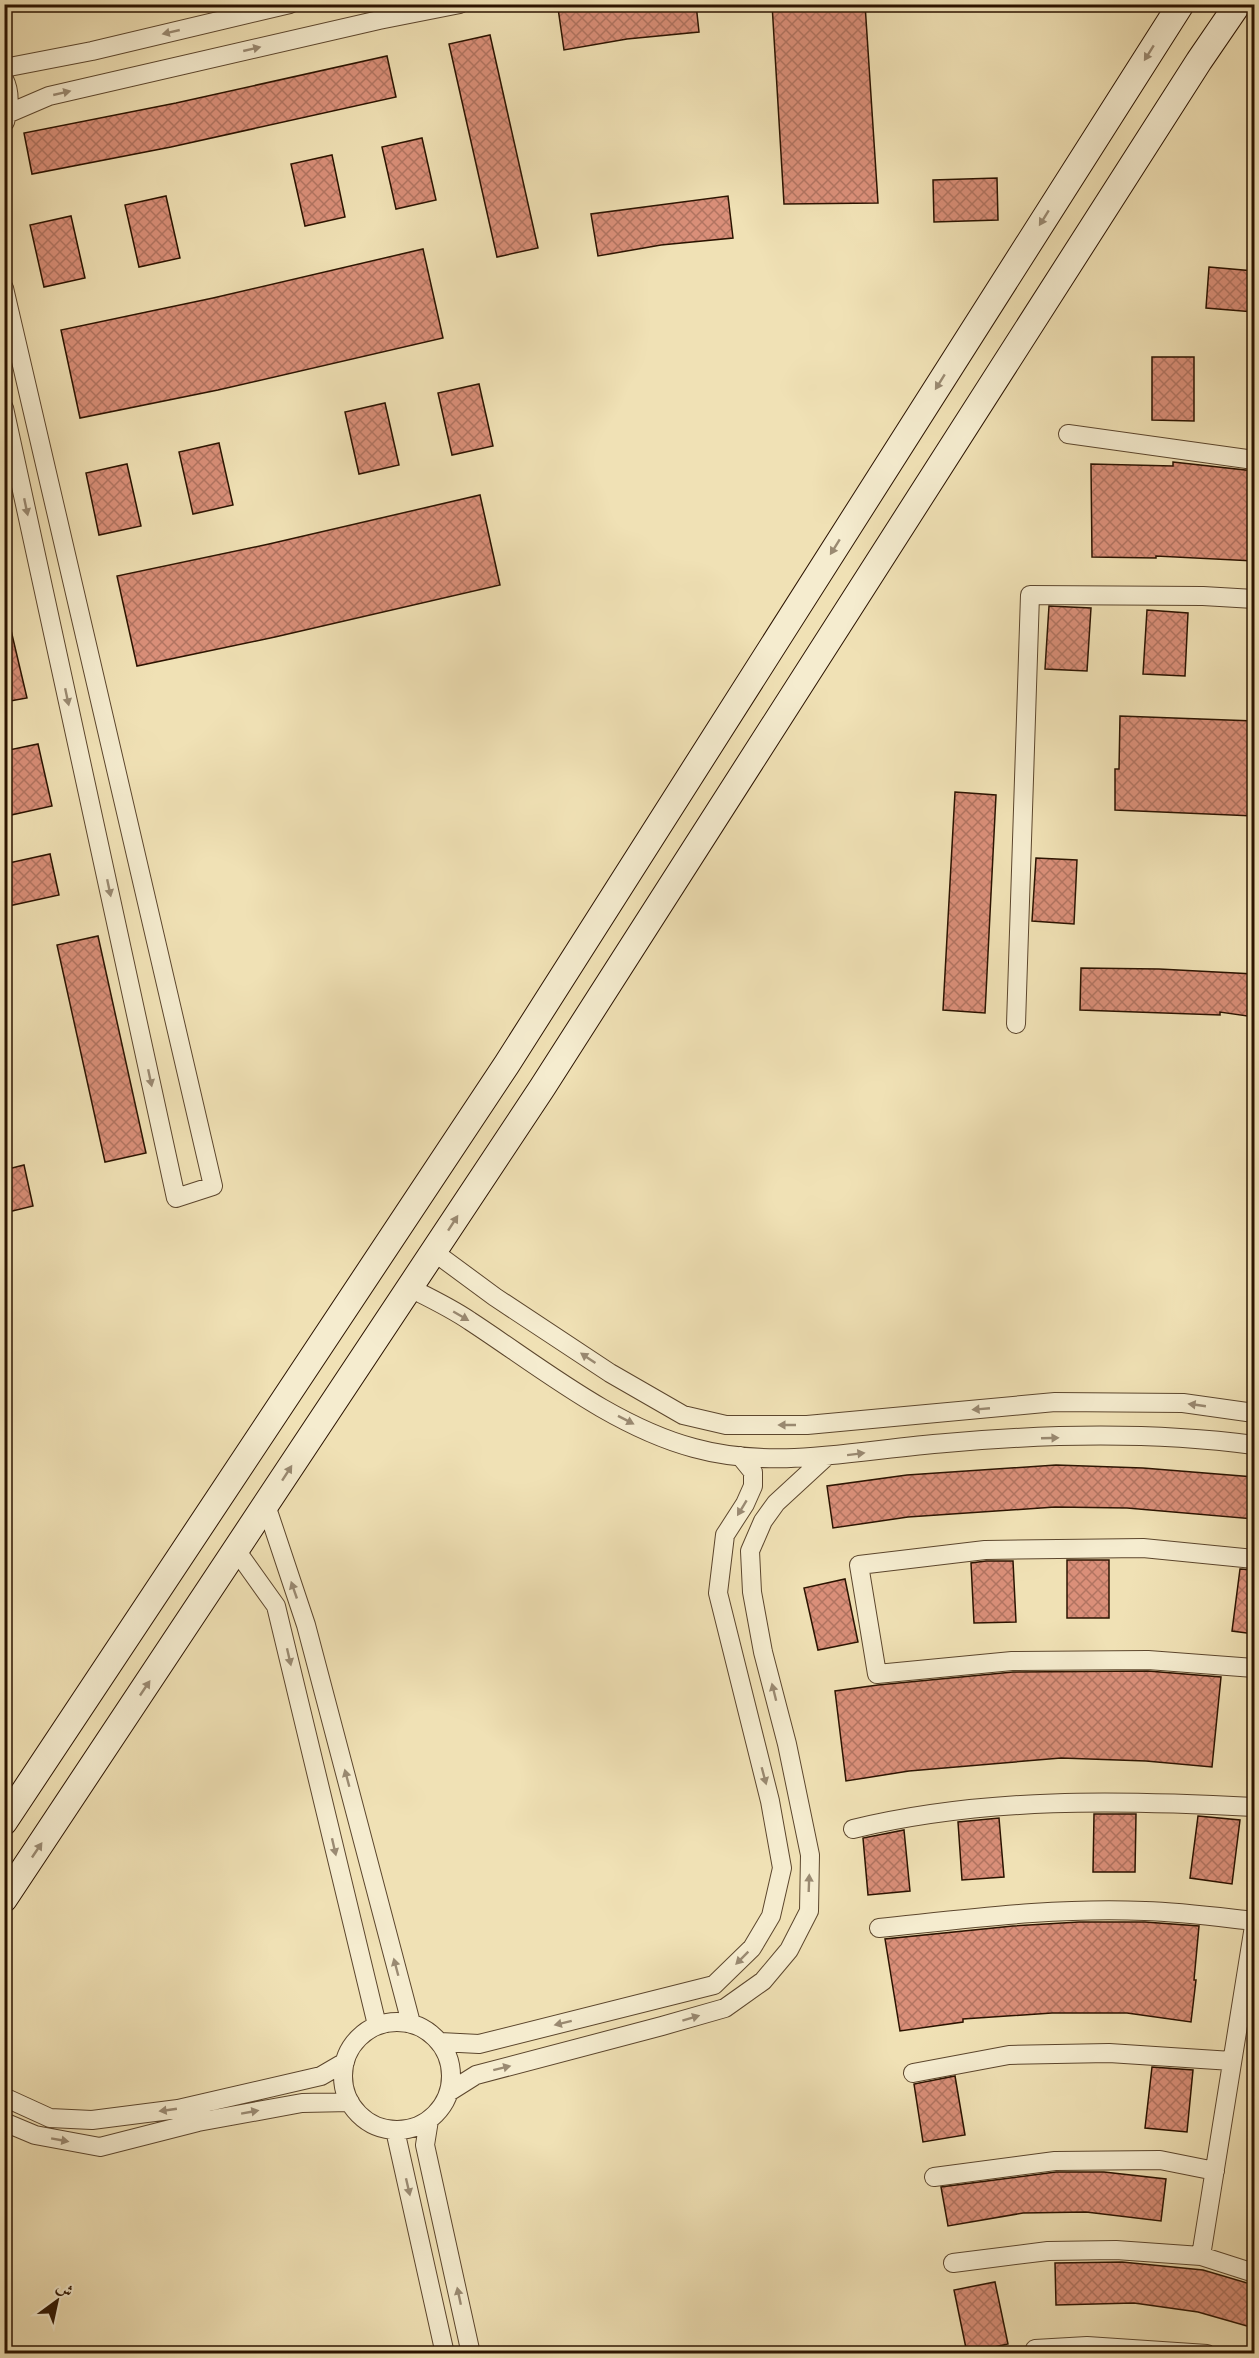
<svg xmlns="http://www.w3.org/2000/svg" width="1259" height="2358" font-family="'IM FELL Double Pica',Amiri,serif">
	<style>
		.building { fill: url(#building-cross-hatch); stroke: #2b1300; stroke-width: 1.5 }
		.lines { fill: none; stroke-linecap: round; stroke-linejoin: round }
		.street-casing { stroke: #5c462d; stroke-width: 20 }
		.secondary-casing { stroke: #2b1300; stroke-width: 28 }
		.street { stroke: #f5eccf; stroke-width: 18 }
		.secondary { stroke: #f5eccf; stroke-width: 26 }
		.oneway { fill: #9a8a72 }
	</style>
	<defs>
		<pattern id="building-cross-hatch" width="8" height="8" patternUnits="userSpaceOnUse" patternTransform="scale(1.5)"><rect width="8" height="8" fill="#da8f79"/><path d="M0 0l8 8M0 8l8-8" fill="none" stroke="#b17461"/></pattern>
	</defs>
	<rect width="100%" height="100%" fill="#f0e1b5"/>
	<filter id="stains"><feTurbulence type="fractalNoise" baseFrequency=".00333" numOctaves="4"/><feColorMatrix values="0 0 0 0 .2 0 0 0 0 .09 0 0 0 0 .02 0 0 0 .5 -.17"/></filter>
	<radialGradient id="worn" r=".72"><stop offset=".6" stop-color="#630" stop-opacity="0"/><stop offset="1" stop-color="#630" stop-opacity=".3"/></radialGradient>
	<path class="building" d="M583,4H696L699,32L627,39L564,50L558,8Z
		M772,4H865L878,203L784,204Z
		M490,35L538,248L497,257L449,44Z
		M387,56L396,97L171,147L32,174L24,133L176,103Z
		M422,138L436,200L396,209L382,147Z
		M332,155L345,217L305,226L291,164Z
		M997,178L998,220L934,222L933,180Z
		M166,196L180,258L139,267L125,205Z
		M728,196L733,238L661,245L598,256L591,214Z
		M71,216L85,278L44,287L30,225Z
		M423,249L443,338L218,390L80,418L61,330L213,298Z
		M1209,267L1254,271V312L1206,308Z
		M1152,357H1194V421L1152,420Z
		M479,384L493,446L452,455L438,393Z
		M385,403L399,465L359,474L345,412Z
		M219,443L233,505L193,514L179,452Z
		M1173,462L1254,471V561L1156,556V558L1092,557L1091,464L1173,466Z
		M127,464L141,526L99,535L86,473Z
		M480,495L500,585L275,637L137,666L117,576L269,544Z
		M1049,606L1091,608L1087,671L1045,669Z
		M1147,610L1188,613L1185,676L1143,674Z
		M10,626L27,698L4,702V627Z
		M1120,716L1254,721V816L1115,810V769H1119Z
		M38,744L52,806L11,815L4,785V751Z
		M955,792L996,795L985,1013L943,1010Z
		M50,854L59,895L4,907V864Z
		M1036,858L1077,860L1074,924L1032,921Z
		M98,936L146,1153L105,1162L57,945Z
		M1081,968L1159,969L1254,974V1017L1220,1012V1015L1080,1010Z
		M24,1165L33,1206L4,1213V1170Z
		M1056,1465L1143,1468L1254,1477V1519L1127,1508L1055,1507L908,1517L833,1528L827,1486L907,1475Z
		M1067,1560H1109V1618H1067Z
		M986,1561H1013L1016,1622L974,1623L971,1563Z
		M1240,1569L1254,1570V1634L1232,1631Z
		M845,1579L858,1642L818,1650L804,1588Z
		M1148,1671L1221,1677L1212,1767L1146,1761L1061,1758L909,1771L846,1781L835,1691L878,1685L1013,1672Z
		M1094,1814H1136L1135,1872H1093Z
		M1198,1816L1240,1820L1232,1884L1190,1878Z
		M999,1818L1004,1877L962,1880L958,1822Z
		M904,1830L910,1891L868,1895L863,1838Z
		M1079,1922H1145L1199,1926L1194,1980H1196L1191,2022L1127,2013H1052L963,2019V2022L900,2031L885,1939L1013,1926Z
		M1152,2067L1193,2070L1187,2132L1145,2128Z
		M955,2076L965,2135L923,2142L914,2084Z
		M1056,2172H1104L1166,2179L1161,2221L1086,2212L1023,2213L948,2226L941,2187Z
		M1122,2262L1203,2270L1254,2285V2328L1198,2312L1134,2303L1056,2305L1055,2263Z
		M995,2282L1008,2344L967,2353L954,2290Z"/>
	<g class="lines">
		<g class="street-casing">
			<path id="street" d="M4,68L92,51L290,4
				M4,79C11,93 9,107 5,122
				M7,114L49,96L379,20L460,4
				M4,288L213,1186L176,1198L4,408
				M1068,434L1254,460
				M1016,1024L1030,595L1203,596L1254,599
				M434,1252L495,1297L610,1373L683,1415L726,1425H807L1055,1402L1183,1403L1254,1413
				M410,1288C430,1298 451,1308 470,1321C539,1366 612,1426 694,1448C777,1471 862,1449 946,1443C1045,1434 1156,1432 1254,1445
				M266,1505L306,1625L411,2023
				M236,1550L276,1606L377,2025
				M1254,1559L1143,1548L985,1550L859,1565L877,1674L1012,1661L1148,1660L1254,1668
				M853,1829C985,1797 1120,1800 1254,1807
				M879,1928C967,1919 1056,1907 1145,1911C1181,1912 1218,1917 1254,1921
				M343 2076a54 54 0 1 1 108 0a54 54 0 1 1-108 0Z
				M440,2042L479,2044L714,1985L752,1948L771,1916L782,1868L770,1801L718,1593L725,1535L745,1504L753,1486V1472L740,1456
				M913,2073L1009,2055L1109,2053L1232,2061
				M449,2092L476,2075L662,2026L725,2008L763,1981L789,1950L809,1911L810,1855L787,1744L763,1652L752,1592L750,1551L763,1521L776,1503L827,1456
				M4,2097L50,2118L92,2120L178,2109L321,2076L345,2062
				M429,2120L425,2145L471,2354
				M4,2122L35,2135L100,2147L198,2122L302,2103L350,2102
				M395,2130L445,2354
				M934,2177L1055,2161L1160,2160L1215,2171
				M1201,2256L1254,1926
				M953,2263L1048,2251L1116,2250L1201,2256L1254,2273
				M1036,2354L1035,2349L1087,2346L1207,2354"/>
		</g>
		<g class="secondary-casing">
			<path id="secondary" d="M4,1822L507,1064L1181,4
				M4,1899L542,1088L1199,61L1238,4"/>
		</g>
		<use href="#street" class="street"/>
		<use href="#secondary" class="secondary"/>
	</g>
	<defs><path id="oneway-solid" d="M-6-.8H1V-3.2L6.5 0L1 3.2V.8H-6Z" transform="scale(1.5)"/></defs>
	<g class="oneway">
		<use href="#oneway-solid" transform="translate(171 32) rotate(167)"/>
		<use href="#oneway-solid" transform="translate(252 49) rotate(-13)"/>
		<use href="#oneway-solid" transform="translate(1149 53) rotate(122)"/>
		<use href="#oneway-solid" transform="translate(62 93) rotate(-13)"/>
		<use href="#oneway-solid" transform="translate(1044 218) rotate(122)"/>
		<use href="#oneway-solid" transform="translate(940 382) rotate(122)"/>
		<use href="#oneway-solid" transform="translate(26 507) rotate(78)"/>
		<use href="#oneway-solid" transform="translate(835 547) rotate(122)"/>
		<use href="#oneway-solid" transform="translate(67 697) rotate(78)"/>
		<use href="#oneway-solid" transform="translate(109 888) rotate(78)"/>
		<use href="#oneway-solid" transform="translate(150 1078) rotate(78)"/>
		<use href="#oneway-solid" transform="translate(453 1223) rotate(-57)"/>
		<use href="#oneway-solid" transform="translate(461 1316) rotate(30)"/>
		<use href="#oneway-solid" transform="translate(588 1358) rotate(-146)"/>
		<use href="#oneway-solid" transform="translate(1197 1405) rotate(-172)"/>
		<use href="#oneway-solid" transform="translate(981 1409) rotate(175)"/>
		<use href="#oneway-solid" transform="translate(626 1420) rotate(27)"/>
		<use href="#oneway-solid" transform="translate(787 1425) rotate(180)"/>
		<use href="#oneway-solid" transform="translate(1050 1438) rotate(-2)"/>
		<use href="#oneway-solid" transform="translate(856 1454) rotate(-7)"/>
		<use href="#oneway-solid" transform="translate(287 1473) rotate(-57)"/>
		<use href="#oneway-solid" transform="translate(742 1508) rotate(121)"/>
		<use href="#oneway-solid" transform="translate(294 1590) rotate(-109)"/>
		<use href="#oneway-solid" transform="translate(289 1657) rotate(77)"/>
		<use href="#oneway-solid" transform="translate(145 1688) rotate(-56)"/>
		<use href="#oneway-solid" transform="translate(774 1692) rotate(-104)"/>
		<use href="#oneway-solid" transform="translate(764 1776) rotate(75)"/>
		<use href="#oneway-solid" transform="translate(347 1778) rotate(-105)"/>
		<use href="#oneway-solid" transform="translate(334 1847) rotate(77)"/>
		<use href="#oneway-solid" transform="translate(37 1850) rotate(-56)"/>
		<use href="#oneway-solid" transform="translate(809 1883) rotate(-88)"/>
		<use href="#oneway-solid" transform="translate(742 1958) rotate(135)"/>
		<use href="#oneway-solid" transform="translate(396 1967) rotate(-105)"/>
		<use href="#oneway-solid" transform="translate(691 2018) rotate(-17)"/>
		<use href="#oneway-solid" transform="translate(563 2023) rotate(166)"/>
		<use href="#oneway-solid" transform="translate(502 2068) rotate(-14)"/>
		<use href="#oneway-solid" transform="translate(168 2110) rotate(172)"/>
		<use href="#oneway-solid" transform="translate(250 2112) rotate(-10)"/>
		<use href="#oneway-solid" transform="translate(60 2140) rotate(10)"/>
		<use href="#oneway-solid" transform="translate(408 2187) rotate(77)"/>
		<use href="#oneway-solid" transform="translate(459 2296) rotate(-102)"/>
	</g>
	<rect width="1259" height="2358" fill="none" stroke="#f0e1b5" stroke-width="24"/>
	<rect x="6" y="6" width="1247" height="2346" fill="none" stroke="#2b1300" stroke-width="3"/>
	<rect x="12" y="12" width="1235" height="2334" fill="none" stroke="#2b1300" stroke-width="1.5"/>
	<g transform="translate(57 2301) rotate(33)" stroke="#f5eccf" stroke-width="4.5" paint-order="stroke">
	<path d="M0-4.5L10 22L0 15L-10 22Z" fill="#2b1300"/>
	<text y="-9" font-size="16" font-weight="bold" text-anchor="middle" fill="#2b1300">ش</text>
	</g>
	<rect width="100%" height="100%" filter="url(#stains)"/>
	<rect width="100%" height="100%" fill="url(#worn)"/>
</svg>
